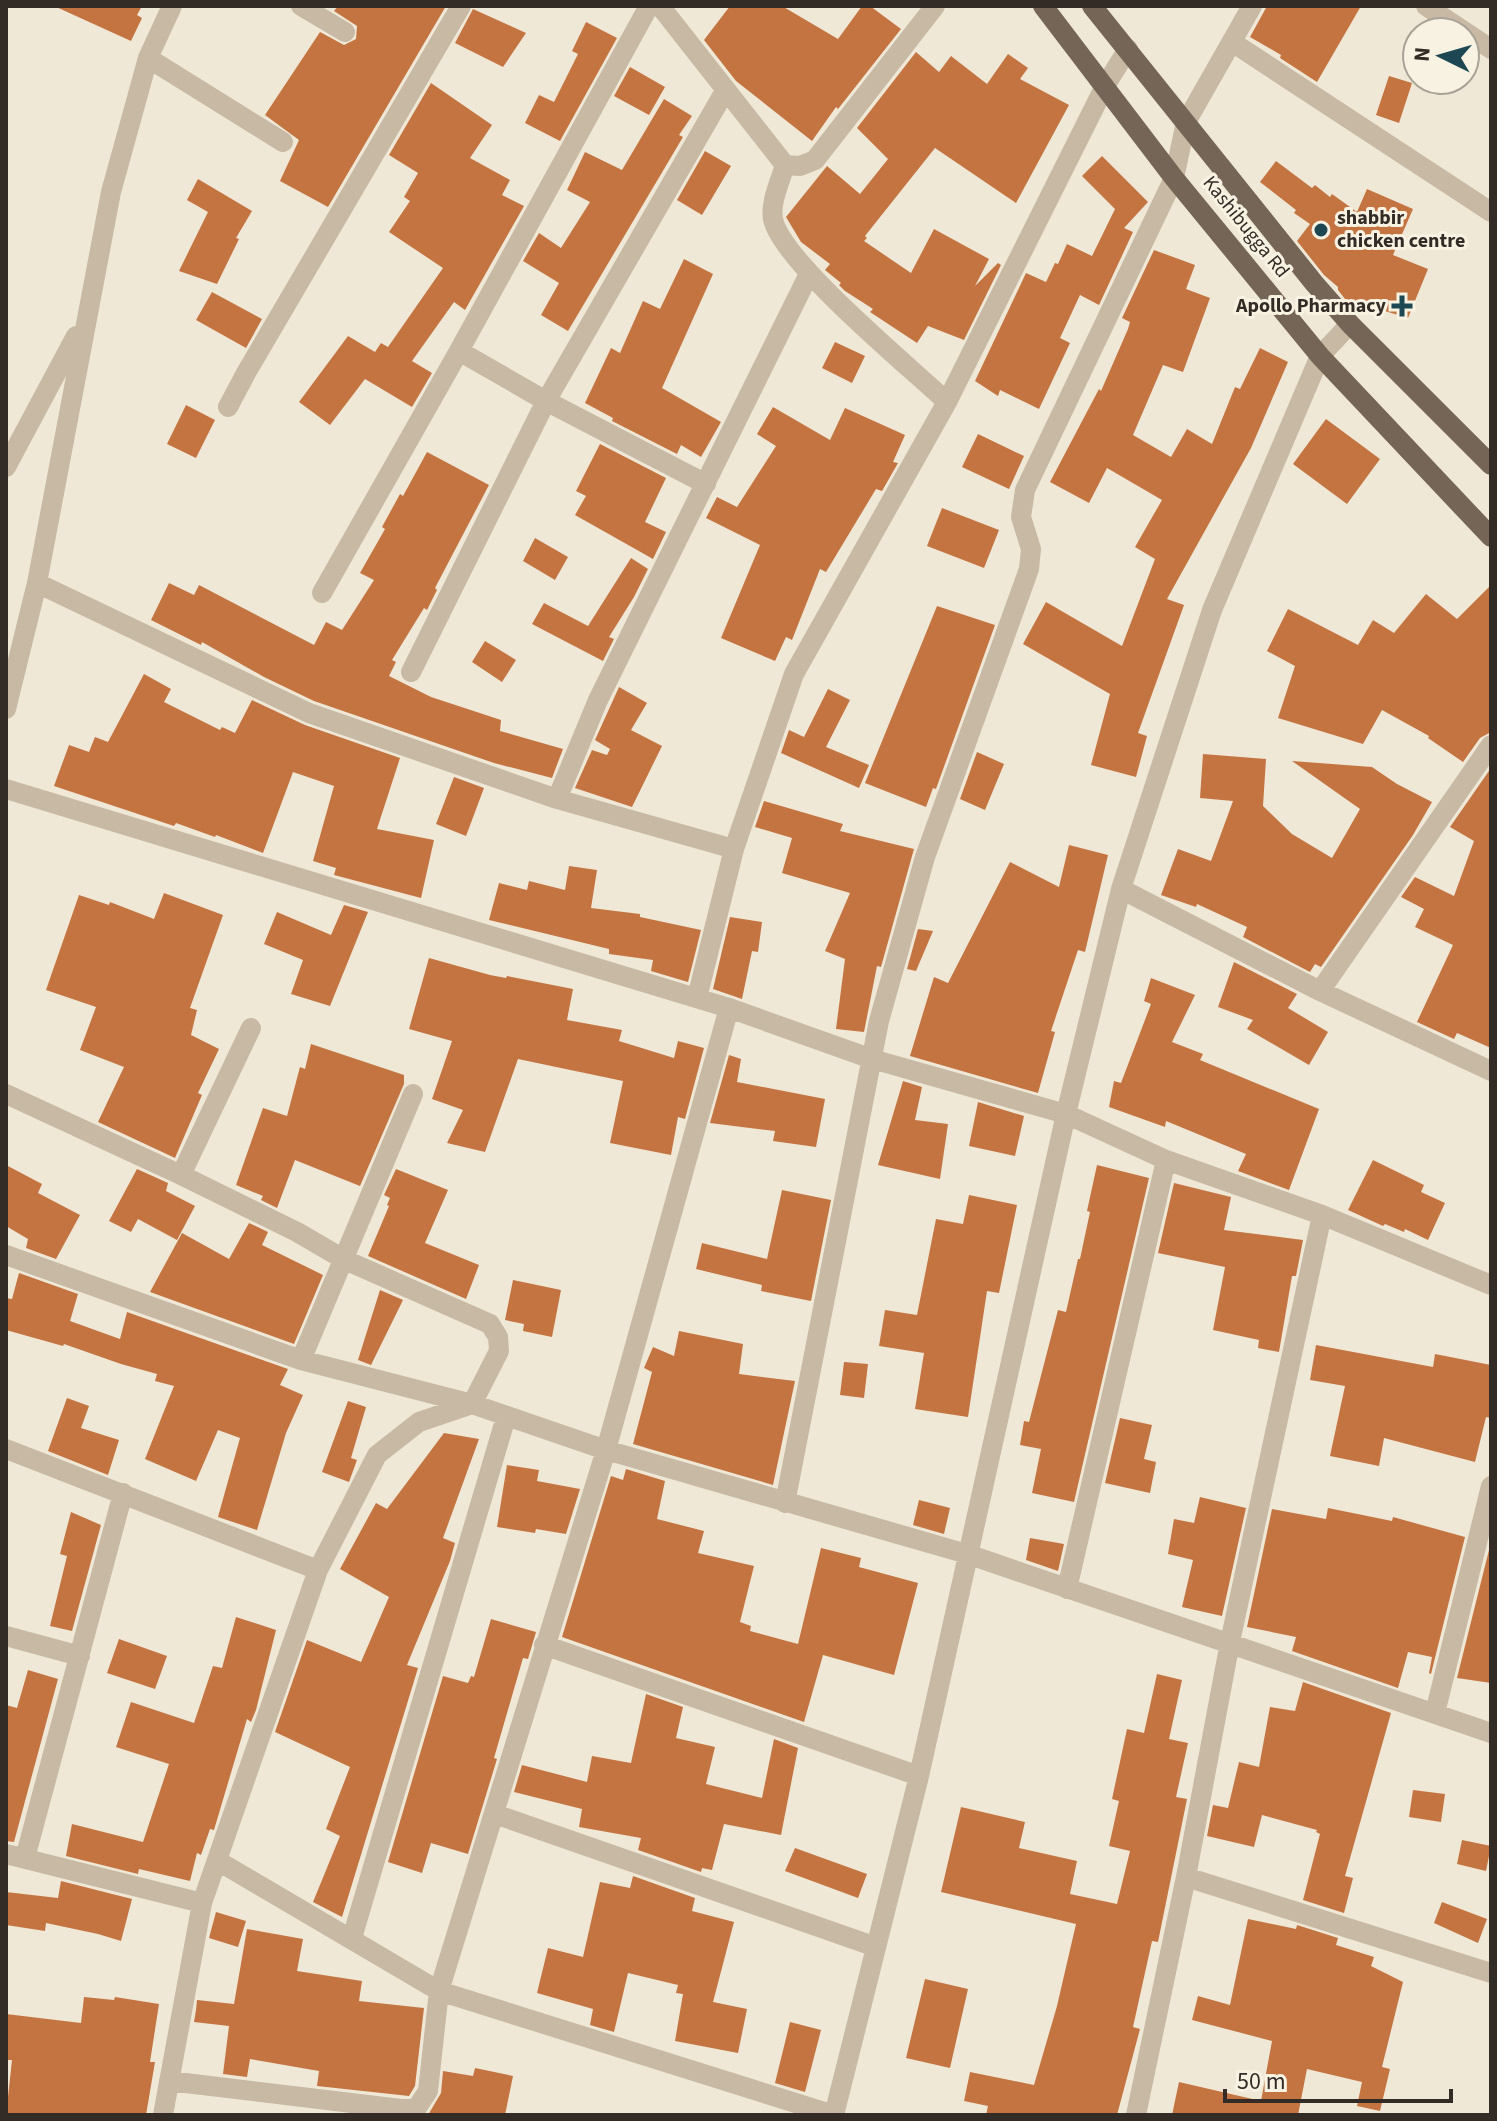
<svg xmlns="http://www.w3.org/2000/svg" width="1497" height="2121" font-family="'Source Sans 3',sans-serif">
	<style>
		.building { fill: #c47440 }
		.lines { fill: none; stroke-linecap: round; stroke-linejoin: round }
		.minor { stroke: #c7b9a3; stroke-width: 20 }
		.major { stroke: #756556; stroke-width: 20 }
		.poi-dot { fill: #1c4753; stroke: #f8f2e2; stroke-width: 3 }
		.labels { text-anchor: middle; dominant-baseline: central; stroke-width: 6; stroke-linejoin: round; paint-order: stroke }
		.poi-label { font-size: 20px; font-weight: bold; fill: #332b25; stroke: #f8f2e2; text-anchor: start }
		.street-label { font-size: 20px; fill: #332b25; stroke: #f8f2e2 }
	</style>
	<rect width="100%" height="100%" fill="#f0e8d7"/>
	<path class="building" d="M54,6H142L137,15L142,18L131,41Z
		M338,6H446L328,207L280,181L299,140L265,115L320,32L344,45L356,39L357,26L334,11Z
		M730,6H782L838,39L862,6H870L901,29L838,109L836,107L812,141L736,81L704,40Z
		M1267,6H1361L1317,82L1280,58L1281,55L1250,37Z
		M473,9L526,33L503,67L455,43Z
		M586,22L617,38L560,141L525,123L539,95L554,102L578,54L572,51Z
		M916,52L939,72L951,56L987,84L1008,54L1028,68L1020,79L1069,105L1016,203L935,148L865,236L867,238L864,241L911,273L934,229L989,259L975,286L998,263L1001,265L964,340L928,326L917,343L870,312L873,309L845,291L839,285L841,283L825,270L830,264L801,242L786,217L827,166L860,194L888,159L857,128Z
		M630,67L665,87L649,115L614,96Z
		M1389,76L1412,83L1399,123L1376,115Z
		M431,83L492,125L470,158L510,180L502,195L524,206L465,310L454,302L412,361L432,373L412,407L365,379L330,425L299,402L348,336L375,352L381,343L388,347L443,268L389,232L410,201L404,197L418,173L389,155Z
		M664,99L692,116L679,135L683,137L568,331L541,315L559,283L523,261L539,233L561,248L590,202L567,190L585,152L622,170Z
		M705,151L731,166L702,215L677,200Z
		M1102,156L1148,202L1124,228L1133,232L1099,305L1080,295L1060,338L1070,343L1039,409L1000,390L998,396L975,381L1026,273L1046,282L1055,263L1058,264L1067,244L1092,256L1115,209L1082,176Z
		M1276,161L1312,188L1315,185L1330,197L1332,194L1357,212L1367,189L1413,209L1393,255L1428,269L1408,318L1345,299L1338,290V287L1324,275L1297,241L1310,224L1294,213L1296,210L1260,182Z
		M198,179L252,211L236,238L239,239L217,284L179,271L208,212L187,200Z
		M1154,250L1195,265L1186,289L1210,298L1183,372L1163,365L1133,435L1171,457L1187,429L1212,444L1235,387L1240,389L1260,348L1288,362L1251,448L1167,599L1184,605L1138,733L1147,736L1136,777L1091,765L1110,694L1023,644L1046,602L1122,646L1155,559L1135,547L1162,500L1107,468L1089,503L1050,482L1099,389L1101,391L1128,329L1130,322L1122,318Z
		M684,259L713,274L662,388L721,422L701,457L681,445L677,454L612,421L613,418L585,403L611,348L620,353L643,301L660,309Z
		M212,292L262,319L246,348L196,320Z
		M835,342L865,356L852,383L822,368Z
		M186,405L215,420L196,458L167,444Z
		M773,407L830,440L845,408L905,435L893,462L898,463L882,491L876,489L826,572L820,569L792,640L786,637L775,661L721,638L760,545L706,518L717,497L737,507L776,446L757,434Z
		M1326,419L1380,459L1347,504L1293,464Z
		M978,434L1024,456L1009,489L962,467Z
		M600,444L666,478L645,522L666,532L653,559L575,515L586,496L576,491Z
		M427,452L489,485L435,588L437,590L427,610L424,608L392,660L396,662L389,676L431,697L501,720L500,731L563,749L552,778L494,763L314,701L264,677L202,642L201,645L151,620L169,583L194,595L199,585L314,645L326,622L342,630L374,580L360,573L385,529L382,527L400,494L403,496Z
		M942,508L999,530L984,568L927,546Z
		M535,538L568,557L555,580L523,561Z
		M631,558L648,569L634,597L609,637L614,639L603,661L532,624L544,603L588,626Z
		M1491,585V732L1480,738L1463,762L1428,738L1429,736L1382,710L1363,744L1278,718L1295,666L1267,651L1288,609L1358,645L1373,620L1394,633L1426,594L1457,619Z
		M937,606L995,625L936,789L933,788L926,807L865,783Z
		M485,641L516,660L502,682L472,662Z
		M144,674L171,689L164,702L220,730L222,727L235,733L252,700L305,725L400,758L377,829L434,840L421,898L334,875L336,868L313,861L334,786L293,772L263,853L216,835L215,837L176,823L174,826L54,786L69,745L89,752L95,737L108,742Z
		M619,687L647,703L631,730L662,746L632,807L575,788L592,750L607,755L610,749L595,740Z
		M828,689L850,700L826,747L869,765L859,788L781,753L789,730L804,737Z
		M977,752L1004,764L985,810L960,799Z
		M1203,754L1266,759L1263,806L1292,834L1332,858L1360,809L1292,761L1372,767L1397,784L1432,802L1413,835L1321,967L1315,964L1310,972L1243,937L1247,927L1197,904L1196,907L1161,895L1178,849L1211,861L1233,801L1200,798Z
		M1491,768V1048L1457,1033L1454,1039L1417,1022L1453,945L1415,927L1424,909L1401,897L1415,877L1454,896L1474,841L1450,827Z
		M454,777L484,788L466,836L436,824Z
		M764,801L843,824L840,831L914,849L881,967L877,966L864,1032L836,1029L845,959L825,951L850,893L782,873L792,838L755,827Z
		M1069,845L1108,855L1085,952L1078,950L1051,1031L1055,1032L1038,1093L910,1056L934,977L948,983L1010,862L1059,887Z
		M569,866L597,870L591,908L640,914V917L701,930L688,982L651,971L653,960L609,954V949L489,920L499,883L527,890L529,881L565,890Z
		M164,893L223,915L190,1008L197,1010L191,1035L219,1049L198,1093L202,1095L175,1158L98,1122L124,1067L80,1050L96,1007L46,990L79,895L109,905L110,902L154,919Z
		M344,905L368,912L330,1006L291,994L303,960L264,944L277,912L331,935Z
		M730,917L762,922L758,952L752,951L742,999L713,989Z
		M918,929L933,931L916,971L907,969Z
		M429,958L490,975L506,978L507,976L573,989L567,1020L622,1030L619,1041L674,1058L678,1041L704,1048L685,1119L678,1117L671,1155L610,1143L623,1081L518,1059L485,1152L447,1143L463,1110L432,1099L452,1041L409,1029Z
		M1234,962L1297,994L1288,1008L1328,1032L1309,1065L1247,1029L1253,1020L1218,1007Z
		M1151,978L1195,995L1172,1042L1203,1054L1200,1060L1319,1109L1289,1190L1238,1171L1246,1154L1166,1121L1165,1127L1109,1107L1114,1081L1121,1083L1151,1004L1144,1001Z
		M311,1044L404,1075V1084L360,1186L295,1160L277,1208L261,1200L263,1196L236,1185L263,1108L287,1116L300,1067L305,1069Z
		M729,1055L741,1059L737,1082L825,1099L816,1147L773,1141L775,1131L710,1123Z
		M903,1081L922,1087L915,1120L948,1124L940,1179L878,1165Z
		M978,1102L1024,1116L1015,1156L969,1146Z
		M1373,1160L1424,1185L1421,1192L1445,1203L1428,1240L1405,1229L1404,1232L1385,1224L1383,1226L1348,1210Z
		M6,1165L42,1184L38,1193L80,1215L56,1259L26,1248L28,1239L6,1226Z
		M1097,1165L1149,1178L1074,1502L1032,1493L1041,1449L1020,1445L1024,1421L1029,1422L1058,1310L1066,1312L1078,1259H1080L1090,1212L1087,1211Z
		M137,1169L168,1183L166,1191L195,1206L177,1240L138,1219L131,1232L109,1221Z
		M396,1169L448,1190L425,1243L479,1265L466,1299L368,1256L389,1206L387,1205L390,1198L384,1195Z
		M1174,1183L1231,1197L1224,1230L1303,1240L1296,1276H1292L1279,1352L1258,1348L1259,1340L1213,1330L1225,1267L1158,1253Z
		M782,1190L831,1200L811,1301L761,1291L762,1285L696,1269L702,1243L767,1259Z
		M969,1195L1017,1205L999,1293L987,1291L968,1417L915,1409L924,1353L879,1346L885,1310L917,1315L936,1219L963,1224Z
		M249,1223L268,1232L262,1245L323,1275L294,1344L150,1292L182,1233L229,1259Z
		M19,1273L78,1294L70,1321L120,1339L127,1312L288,1369L280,1385L303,1395L286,1433L257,1530L218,1517L240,1438L218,1430L196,1481L145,1459L174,1386L155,1381L157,1374L121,1364L64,1344L63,1346L6,1330V1298L12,1299Z
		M513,1280L561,1290L552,1337L523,1331L524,1324L505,1320Z
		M380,1290L403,1300L371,1365L358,1360Z
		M679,1331L743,1344L739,1374L795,1381L773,1485L633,1444L652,1372L644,1368L653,1347L674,1356Z
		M1316,1345L1433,1367L1435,1354L1491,1365V1418L1486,1417L1475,1462L1384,1438L1379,1466L1330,1456L1345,1386L1310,1380Z
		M844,1362L868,1364L864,1398L840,1395Z
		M67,1398L89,1406L81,1428L119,1440L108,1475L48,1451Z
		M348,1401L366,1407L351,1458L357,1460L349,1482L322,1472Z
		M1120,1418L1152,1425L1144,1459L1156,1462L1150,1493L1105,1483Z
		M444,1433L479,1439L443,1538L455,1543L450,1561L407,1665L418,1668L342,1917L313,1902L340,1836L326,1829L350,1767L275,1732L307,1640L361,1662L389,1597L340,1569L376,1503L387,1509Z
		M507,1465L539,1470L537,1481L580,1489L566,1534L536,1529L535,1533L497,1527Z
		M626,1469L665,1481L657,1519L704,1531L698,1553L754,1566L740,1622L751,1626L750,1631L798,1644L821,1548L861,1558L859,1567L918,1583L894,1675L823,1655L804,1722L562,1637L611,1476L623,1480Z
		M1200,1497L1246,1508L1222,1616L1182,1607L1193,1560L1168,1554L1174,1519L1194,1523Z
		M919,1500L950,1508L944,1534L913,1525Z
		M1328,1508L1392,1521L1393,1517L1465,1537L1431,1674L1429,1673L1432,1657L1408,1652L1398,1688L1292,1651L1296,1637L1247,1627L1272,1509L1326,1519Z
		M71,1512L101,1525L72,1631L50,1626L67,1556L60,1554Z
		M1030,1538L1064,1544L1058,1571L1026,1560Z
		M1489,1550L1491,1551V1683L1457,1678Z
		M236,1617L276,1630L256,1710L251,1722L247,1719L214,1830L210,1829L201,1855L197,1853L190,1881L139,1869L138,1874L66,1856L72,1824L143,1842L169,1764L116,1747L131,1702L194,1723L213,1666L222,1668Z
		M491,1619L536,1632L528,1659L523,1658L494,1758L497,1759L468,1854L431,1843L422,1873L388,1862L443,1676L468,1683L471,1676L474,1677Z
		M119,1639L167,1656L155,1689L107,1673Z
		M28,1670L58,1679L14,1842L6,1841V1705L17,1708Z
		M1157,1674L1182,1680L1169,1739L1188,1743L1176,1797L1187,1799L1158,1942L1152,1941L1133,2027L1140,2029L1117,2115H986L988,2106L964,2101L970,2072L1034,2085L1057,2006L1076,1924L941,1892L961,1807L1025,1822L1019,1848L1077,1861L1070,1894L1117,1904L1130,1851L1109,1846L1119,1801L1112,1799L1127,1729L1144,1733Z
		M1303,1682L1391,1713L1345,1876L1353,1878L1344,1913L1303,1900L1320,1834L1316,1832L1317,1830L1262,1815L1254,1847L1207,1836L1213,1805L1228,1808L1239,1762L1259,1767L1270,1707L1295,1711Z
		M646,1694L683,1707L676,1738L715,1747L706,1784L762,1798L774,1739L798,1748L781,1835L724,1824L712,1870L702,1868L701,1872L638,1850L641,1838L579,1827L582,1809L514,1792L522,1765L587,1782L592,1756L631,1763Z
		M1413,1790L1445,1794L1441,1822L1409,1817Z
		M1462,1840L1491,1846L1486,1871L1457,1864Z
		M795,1848L867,1874L858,1898L785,1871Z
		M633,1876L695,1898L692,1911L734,1922L713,2002L747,2009L738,2053L675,2041L683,1994L676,1993L678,1985L628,1973L614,2032L590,2025L593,2009L537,1993L548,1948L583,1957L600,1882L630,1888Z
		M61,1881L132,1899L121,1941L98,1934L46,1923L45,1931L6,1925V1892L58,1898Z
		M1442,1902L1487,1919L1478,1943L1434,1923Z
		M216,1912L246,1921L238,1947L209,1938Z
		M1248,1919L1296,1929L1297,1925L1338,1938L1336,1945L1374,1957L1371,1966L1403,1982L1382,2067L1390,2069L1380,2111L1357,2106L1362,2082L1307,2069L1298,2115H1172L1179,2082L1261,2101L1272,2041L1192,2020L1198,1996L1230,2005Z
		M247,1929L303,1939L297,1971L362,1981L359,2001L424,2008L415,2086L409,2096L317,2086L319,2071L250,2059L247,2077L223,2074L229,2026L194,2022L196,2010L197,2000L234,2004Z
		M925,1979L968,1989L950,2068L906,2058Z
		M84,1997L114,2000L115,1997L159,2004L150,2062H155L146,2115H6L12,2060H6V2014L81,2023Z
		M790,2022L821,2030L805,2092L775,2083Z
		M475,2068L513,2076L505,2115H428L441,2093L443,2071L473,2076Z"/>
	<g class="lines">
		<path class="minor" d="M301,6L345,32
			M660,6L785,165C780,182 770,202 773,219C781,261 911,368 947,402
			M1426,6L1491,49
			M1232,42L1491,212
			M148,58L283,142
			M785,165L800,166L815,160L935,6
			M459,351L546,401L706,484
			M228,407L246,373L461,6
			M6,467L76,336
			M37,583L309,713L557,799L734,849
			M322,593L459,351L649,6
			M411,672L546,401L725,91
			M6,709L37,583L111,192L148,58L172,6
			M6,789L729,1008L872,1059L1066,1114L1166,1160L1322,1215L1491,1285
			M557,799L598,700L809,274
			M1121,889L1320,991L1491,1071
			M1320,991L1491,745
			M697,998L734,849L794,674L947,402L1105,86L1128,49
			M6,1094L181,1175L297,1232L345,1260L490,1324L498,1337L499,1351L472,1404L419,1422L377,1455L318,1570L202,1903L163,2115
			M181,1175L251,1028
			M6,1255L301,1360L472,1404L606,1450L967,1554L1491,1733
			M301,1360L413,1094
			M6,1449L318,1570
			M785,1503L879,1021L925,857L1029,569L1031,549L1021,517L1025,490L1174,178L1186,122L1252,6
			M1067,1589L1166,1160
			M6,1636L80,1656
			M544,1645L919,1776
			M1435,1713L1491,1486
			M495,1814L876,1947
			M6,1854L202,1903
			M25,1858L123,1493
			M218,1861L439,1991L834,2115
			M1186,1877L1491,1973
			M352,1938L506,1417
			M169,2081L401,2109H416L428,2091L439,1991L606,1450L729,1008
			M834,2115L919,1776L1066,1114L1121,889L1212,610L1320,356L1350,324
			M1136,2115L1186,1877L1230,1642L1322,1215"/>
		<path class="major" d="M1043,6L1174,178L1320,356L1491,537
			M1092,6L1314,283L1350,324L1491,465"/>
	</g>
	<g class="poi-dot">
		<circle cx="1321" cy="230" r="8"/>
		<path d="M1398 294h8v8h8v8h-8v8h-8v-8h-8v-8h8z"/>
	</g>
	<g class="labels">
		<g class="poi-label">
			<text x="1337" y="218">shabbir<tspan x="1337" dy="23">chicken centre</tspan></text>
			<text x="1386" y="306" text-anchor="end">Apollo Pharmacy</text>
		</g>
		<g class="street-label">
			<text transform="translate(1246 227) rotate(51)">Kashibugga Rd</text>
		</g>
	</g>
	<rect width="1497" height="2121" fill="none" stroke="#332b25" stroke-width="16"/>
	<g transform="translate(1441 56) rotate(275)"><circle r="38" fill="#f8f2e2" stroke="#a9a296" stroke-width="2"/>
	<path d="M0-6L14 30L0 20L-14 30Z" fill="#1c4753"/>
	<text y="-12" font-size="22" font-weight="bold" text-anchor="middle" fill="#332b25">N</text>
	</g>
	<path d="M1225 2089v12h226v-12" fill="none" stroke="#332b25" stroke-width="4"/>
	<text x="1237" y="2089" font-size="24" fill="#332b25" stroke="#f8f2e2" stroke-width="6" paint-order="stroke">50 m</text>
</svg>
